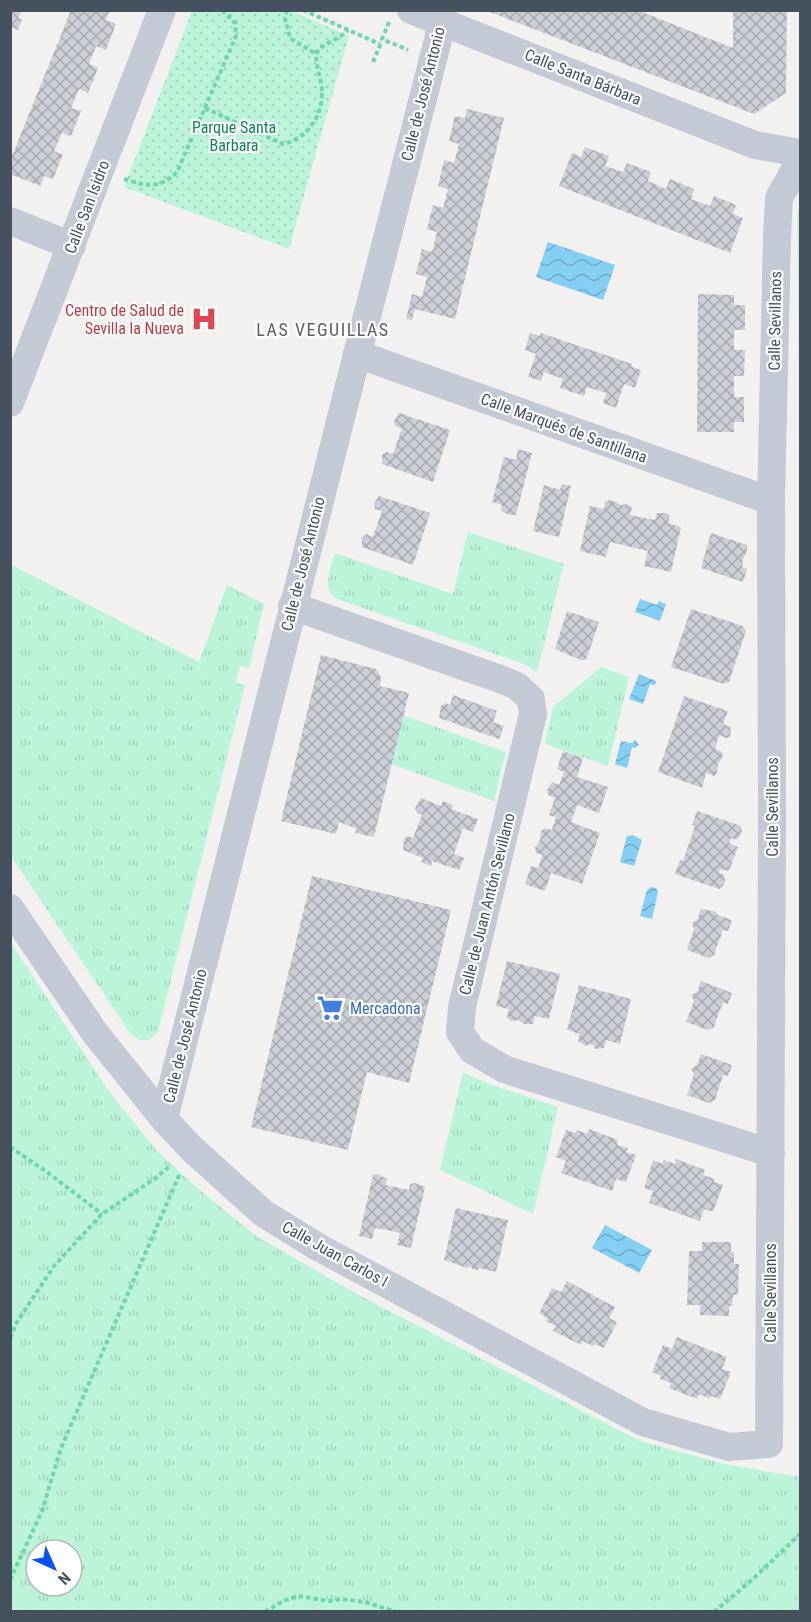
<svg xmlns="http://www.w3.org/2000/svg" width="811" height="1622" font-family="'Roboto Condensed',sans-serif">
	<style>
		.grass { fill: url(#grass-tufts); fill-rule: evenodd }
		.park { fill: url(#park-dots) }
		.water { fill: url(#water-waves) }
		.building { fill: url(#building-cross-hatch) }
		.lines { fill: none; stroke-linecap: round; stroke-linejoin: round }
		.path { stroke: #70d5b1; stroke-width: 4; stroke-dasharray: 4.5 3; stroke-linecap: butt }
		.minor { stroke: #c3cad6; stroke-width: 28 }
		.labels { text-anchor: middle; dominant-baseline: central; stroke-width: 4.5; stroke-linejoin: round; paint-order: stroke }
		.street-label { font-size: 16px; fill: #465160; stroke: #fff }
		.park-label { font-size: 16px; fill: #0e8458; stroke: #fff }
		.health-label { font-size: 16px; fill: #be3a42; stroke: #fff; text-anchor: end }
		.shop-label { font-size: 16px; fill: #366cbe; stroke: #fff; text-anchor: start }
		.neighbourhood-label { font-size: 18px; letter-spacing: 1.5px; fill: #5c5f66; stroke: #fff }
	</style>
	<defs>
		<pattern id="grass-tufts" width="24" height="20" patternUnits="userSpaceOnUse" patternTransform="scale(1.5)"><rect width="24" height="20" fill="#bcf4d9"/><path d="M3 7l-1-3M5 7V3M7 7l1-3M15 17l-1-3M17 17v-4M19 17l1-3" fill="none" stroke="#a3d3bd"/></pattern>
		<pattern id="park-dots" width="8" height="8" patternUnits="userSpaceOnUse" patternTransform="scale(1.5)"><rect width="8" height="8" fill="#bcf4d9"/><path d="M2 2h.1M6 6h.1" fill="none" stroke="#a3d3bd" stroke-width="1.8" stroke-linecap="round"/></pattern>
		<pattern id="water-waves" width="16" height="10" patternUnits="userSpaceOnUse" patternTransform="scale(1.5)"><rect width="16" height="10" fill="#85cff5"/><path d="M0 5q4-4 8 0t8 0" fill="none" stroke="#6faaca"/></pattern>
		<pattern id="building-cross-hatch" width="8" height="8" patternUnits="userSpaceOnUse" patternTransform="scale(1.5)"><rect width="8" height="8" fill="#ccced6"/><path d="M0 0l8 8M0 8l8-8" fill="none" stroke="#a7aab1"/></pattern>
	</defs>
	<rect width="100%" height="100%" fill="#f3f1f0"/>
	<path class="grass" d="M468,532L564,564L537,672L524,664L337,599C320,589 331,568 335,553L453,594Z
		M10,564L199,662L227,585L264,604L249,668L240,666L236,683L245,685L158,1032L149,1040H139L130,1033L11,856Z
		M601,667L629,677L608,766L545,744L553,707Z
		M403,715L506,752L494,801L391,764Z
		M11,943L108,1090L157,1151L203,1193L255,1235L353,1292L640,1441L725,1464L800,1477V1611H11ZM36,1550H72V1586H36Z
		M463,1072L486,1083L558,1107L533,1214L440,1170Z"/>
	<path class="park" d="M192,11H292L349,36L289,249L124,187Z
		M800,207V428L797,214Z"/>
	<path class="water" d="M548,242L615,265L603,300L536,277Z
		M640,599L657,605L659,601L666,604L660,621L635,612Z
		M639,674L656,681L655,685L650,684L643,704L629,699Z
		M635,740L639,745L635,748L632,747L627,768L615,764L621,741L632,743Z
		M633,835L642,840L634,866L620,862L627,836Z
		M651,887L656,888L658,892L652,919L640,916L647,890Z
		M605,1225L652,1250L639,1273L592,1248Z"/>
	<path class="building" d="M10,10H22L18,18L22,19L18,30L10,27Z
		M71,10H110L106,20L116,24L106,50L96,46L89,64L98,68L88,93L79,89L71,108L81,111L71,136L62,133L54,151L63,155L53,179L44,176L40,186L10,174V161Z
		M637,10L733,48V10H787L786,93L754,114L487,11Z
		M467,109L504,118L455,319L415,309L412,320L406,319L412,294L422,297L427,277L416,274L422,249L432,252L437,232L427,229L433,205L443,208L448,189L438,186L444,160L454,163L459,144L449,141L455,116L465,118Z
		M585,147L609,156L605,166L623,172L627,163L651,172L648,181L666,189L670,179L694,189L691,199L710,206L714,196L736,205L733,214L743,218L730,253L559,186L572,153L581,157Z
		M698,294L734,295V305H745V330H734V350H745L744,376H734V397H744V422H734V432H697Z
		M530,333L540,336L541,333L632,364L631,366L641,370L635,388L624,384L616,408L603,403L606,393L587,387L584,396L560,388L563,379L544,372L541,381L528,377L536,354L525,350Z
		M399,413L450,430L433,482L382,464V455L386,452L393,454L402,428L395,426L394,421Z
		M518,449L532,453L516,515H510L501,511L502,505L492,502L504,457L516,460Z
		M562,484L571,486L559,537L533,531L544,485L560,490Z
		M379,496L430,513L413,565L362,547V538L366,534L373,537L382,511L375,509L374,503Z
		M611,500L621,505L627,504L632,507L630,515L655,520L657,513H666L670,516L668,523L681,527L671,572L644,566L648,551L610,542L606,557L580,551L590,506L604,509L605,501Z
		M711,533L747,545V550L742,562L743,563L742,567L747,569L743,582L701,568Z
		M691,609L743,626L746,631L729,682L724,684L671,667Z
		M567,611L599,622L586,660H581L555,649Z
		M321,655L376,669L381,677L380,686L409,693L374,837L355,833L357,829L339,822L336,834L281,821Z
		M453,695L497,711L493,722L504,726L499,739L439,718L441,706L445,703L450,705Z
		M684,696L728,711L723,724L731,727L730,737L726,738L719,735L715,749L722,752L723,756L718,764L717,773L714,776L706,773L702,788L658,772Z
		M563,751L583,758L577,777L608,787L599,813L577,805L571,822L600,833L582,884L551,873L545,891L525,884L531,866L538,868L543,855L536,853L535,848L540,840L541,831L545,828L552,830L556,817L549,815L555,798L548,795L547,790L552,782L559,785L564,772L557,769Z
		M421,798L441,806L443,801L453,805L451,809L478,819L473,832L463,828L454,854L464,858L459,870L432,861L431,866L421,862L423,858L403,850L404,839L408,836L413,838L422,815L417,813L415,808Z
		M697,811L741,826L742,831L739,837L736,840L731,838L729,843L738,847L729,871L720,869L719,873L724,875L725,880L723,886L719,889L675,874L680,860L683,861L695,826L692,825Z
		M312,876L451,910L409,1083L367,1072L348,1150L251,1127Z
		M701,909L717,912L716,914L732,920L728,931L723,930L714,955L709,958L687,950L694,929L692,923L697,920Z
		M507,961L560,974L549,1019L535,1016L533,1024H524L518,1020L511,1021L507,1017L509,1009L496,1006Z
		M701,981L732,993L728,1004L723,1002L714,1027L708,1030L686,1022L694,1001L691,995L697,992Z
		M579,985L631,999L620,1044L606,1040L604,1048L595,1049L593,1045L589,1044L586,1046L578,1041L580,1034L567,1030Z
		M701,1054L732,1065L728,1076L723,1075L715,1100L709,1103L687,1095L694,1074L691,1069L697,1065Z
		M589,1129L618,1140L617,1145L628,1148L626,1152L636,1155L626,1182L616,1179L612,1191L561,1173L566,1161L556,1157L566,1130L575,1133L577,1130L587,1134Z
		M676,1159L705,1170L703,1175L715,1179L714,1182L723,1185L713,1212L704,1209L700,1221L649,1203L653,1191L644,1188L653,1160L662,1164L664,1160L675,1164Z
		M378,1174L387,1179L386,1185L409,1190L410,1184L415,1183L425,1187L411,1248L397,1245L400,1233L387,1230L375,1228L372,1239L359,1236L373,1175Z
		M456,1208L508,1220L496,1272L479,1268L478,1270L472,1269L471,1266L467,1268L444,1260Z
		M702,1242H731V1252H734V1264H739L738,1295H733L732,1306H729V1316L700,1315V1305H687L689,1251H702Z
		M567,1281L615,1307L609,1318L617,1322L604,1348L595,1344L593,1346L583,1341L581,1345L553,1331L556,1326L546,1321L547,1318L539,1313L552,1288L561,1292Z
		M677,1337L727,1357L722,1369L731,1372L720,1399L711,1396L710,1399L699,1394L697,1399L669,1388L671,1383L660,1379L661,1376L652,1372L663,1345L672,1349Z"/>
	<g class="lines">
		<path class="path" d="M287,10L285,19L290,38L316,54
			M303,10L380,44
			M389,22L382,39L408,50
			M373,62L381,43
			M205,108L283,144C307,139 323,116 322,91C321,78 316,66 316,54C323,42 339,40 348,30
			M124,179C147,186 158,190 177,172L236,36L235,23L222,10
			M10,1147L47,1172L102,1214
			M10,1338L17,1322L54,1266L102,1214L153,1180L170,1166
			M10,1580L42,1511L61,1448L180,1173
			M265,1612L283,1601L298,1596L329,1601L342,1599L365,1602L397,1612
			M714,1612L754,1578L800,1534"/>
		<path class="minor" d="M411,10L755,145L800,153
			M10,221L72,246
			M357,354L771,501
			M10,403L162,10
			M292,606L500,679L517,686L531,699L533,714L462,1007L460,1032L472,1050L504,1069L771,1153
			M10,908L95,1033L164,1119L191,1148L263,1213L318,1247L643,1422L729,1447L769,1444L772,822L771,501L777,236L779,198L793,173
			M164,1119C256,759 344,399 438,40L443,10"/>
	</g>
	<defs>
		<g id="hospital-bare" transform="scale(2.07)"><path d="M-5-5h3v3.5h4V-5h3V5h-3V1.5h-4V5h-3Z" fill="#e0444e" stroke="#fff" stroke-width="2.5" paint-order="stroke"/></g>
		<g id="supermarket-bare" transform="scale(2.07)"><path d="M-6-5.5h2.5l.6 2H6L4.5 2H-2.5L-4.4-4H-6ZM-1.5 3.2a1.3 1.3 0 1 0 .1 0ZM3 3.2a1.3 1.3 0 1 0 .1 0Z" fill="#3f7fe0" stroke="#fff" stroke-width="2.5" paint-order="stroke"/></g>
	</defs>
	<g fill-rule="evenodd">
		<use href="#hospital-bare" x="204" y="319"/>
		<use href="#supermarket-bare" x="330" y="1008"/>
	</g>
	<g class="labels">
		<g class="street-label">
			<text transform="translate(583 77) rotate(22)">Calle Santa Bárbara</text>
			<text transform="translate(423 94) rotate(-76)">Calle de José Antonio</text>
			<text transform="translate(87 207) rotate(-69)">Calle San Isidro</text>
			<text transform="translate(775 321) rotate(-89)">Calle Sevillanos</text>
			<text transform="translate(564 428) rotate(20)">Calle Marqués de Santillana</text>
			<text transform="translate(303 564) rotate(-76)">Calle de José Antonio</text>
			<text transform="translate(772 807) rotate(-90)">Calle Sevillanos</text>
			<text transform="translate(487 904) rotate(-76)">Calle de Juan Antón Sevillano</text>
			<text transform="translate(185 1036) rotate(-76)">Calle de José Antonio</text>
			<text transform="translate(335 1254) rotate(29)">Calle Juan Carlos I</text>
			<text transform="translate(770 1293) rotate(-90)">Calle Sevillanos</text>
		</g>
		<g class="park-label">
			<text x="234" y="127">Parque Santa<tspan x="234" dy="18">Barbara</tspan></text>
		</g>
		<g class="health-label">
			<text x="184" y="310">Centro de Salud de<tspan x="184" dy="18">Sevilla la Nueva</tspan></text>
		</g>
		<g class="shop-label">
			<text x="350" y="1008">Mercadona</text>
		</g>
		<g class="neighbourhood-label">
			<text x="323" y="329">LAS VEGUILLAS</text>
		</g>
	</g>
	<rect width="811" height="1622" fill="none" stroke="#465160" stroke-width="24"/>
	<g transform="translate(54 1568) rotate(135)"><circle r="28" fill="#ffffff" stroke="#b5b9bf" stroke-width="1.5"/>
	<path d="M0-4.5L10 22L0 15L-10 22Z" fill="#0851f5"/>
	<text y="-9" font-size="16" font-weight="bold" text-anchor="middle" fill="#465160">N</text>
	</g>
</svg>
